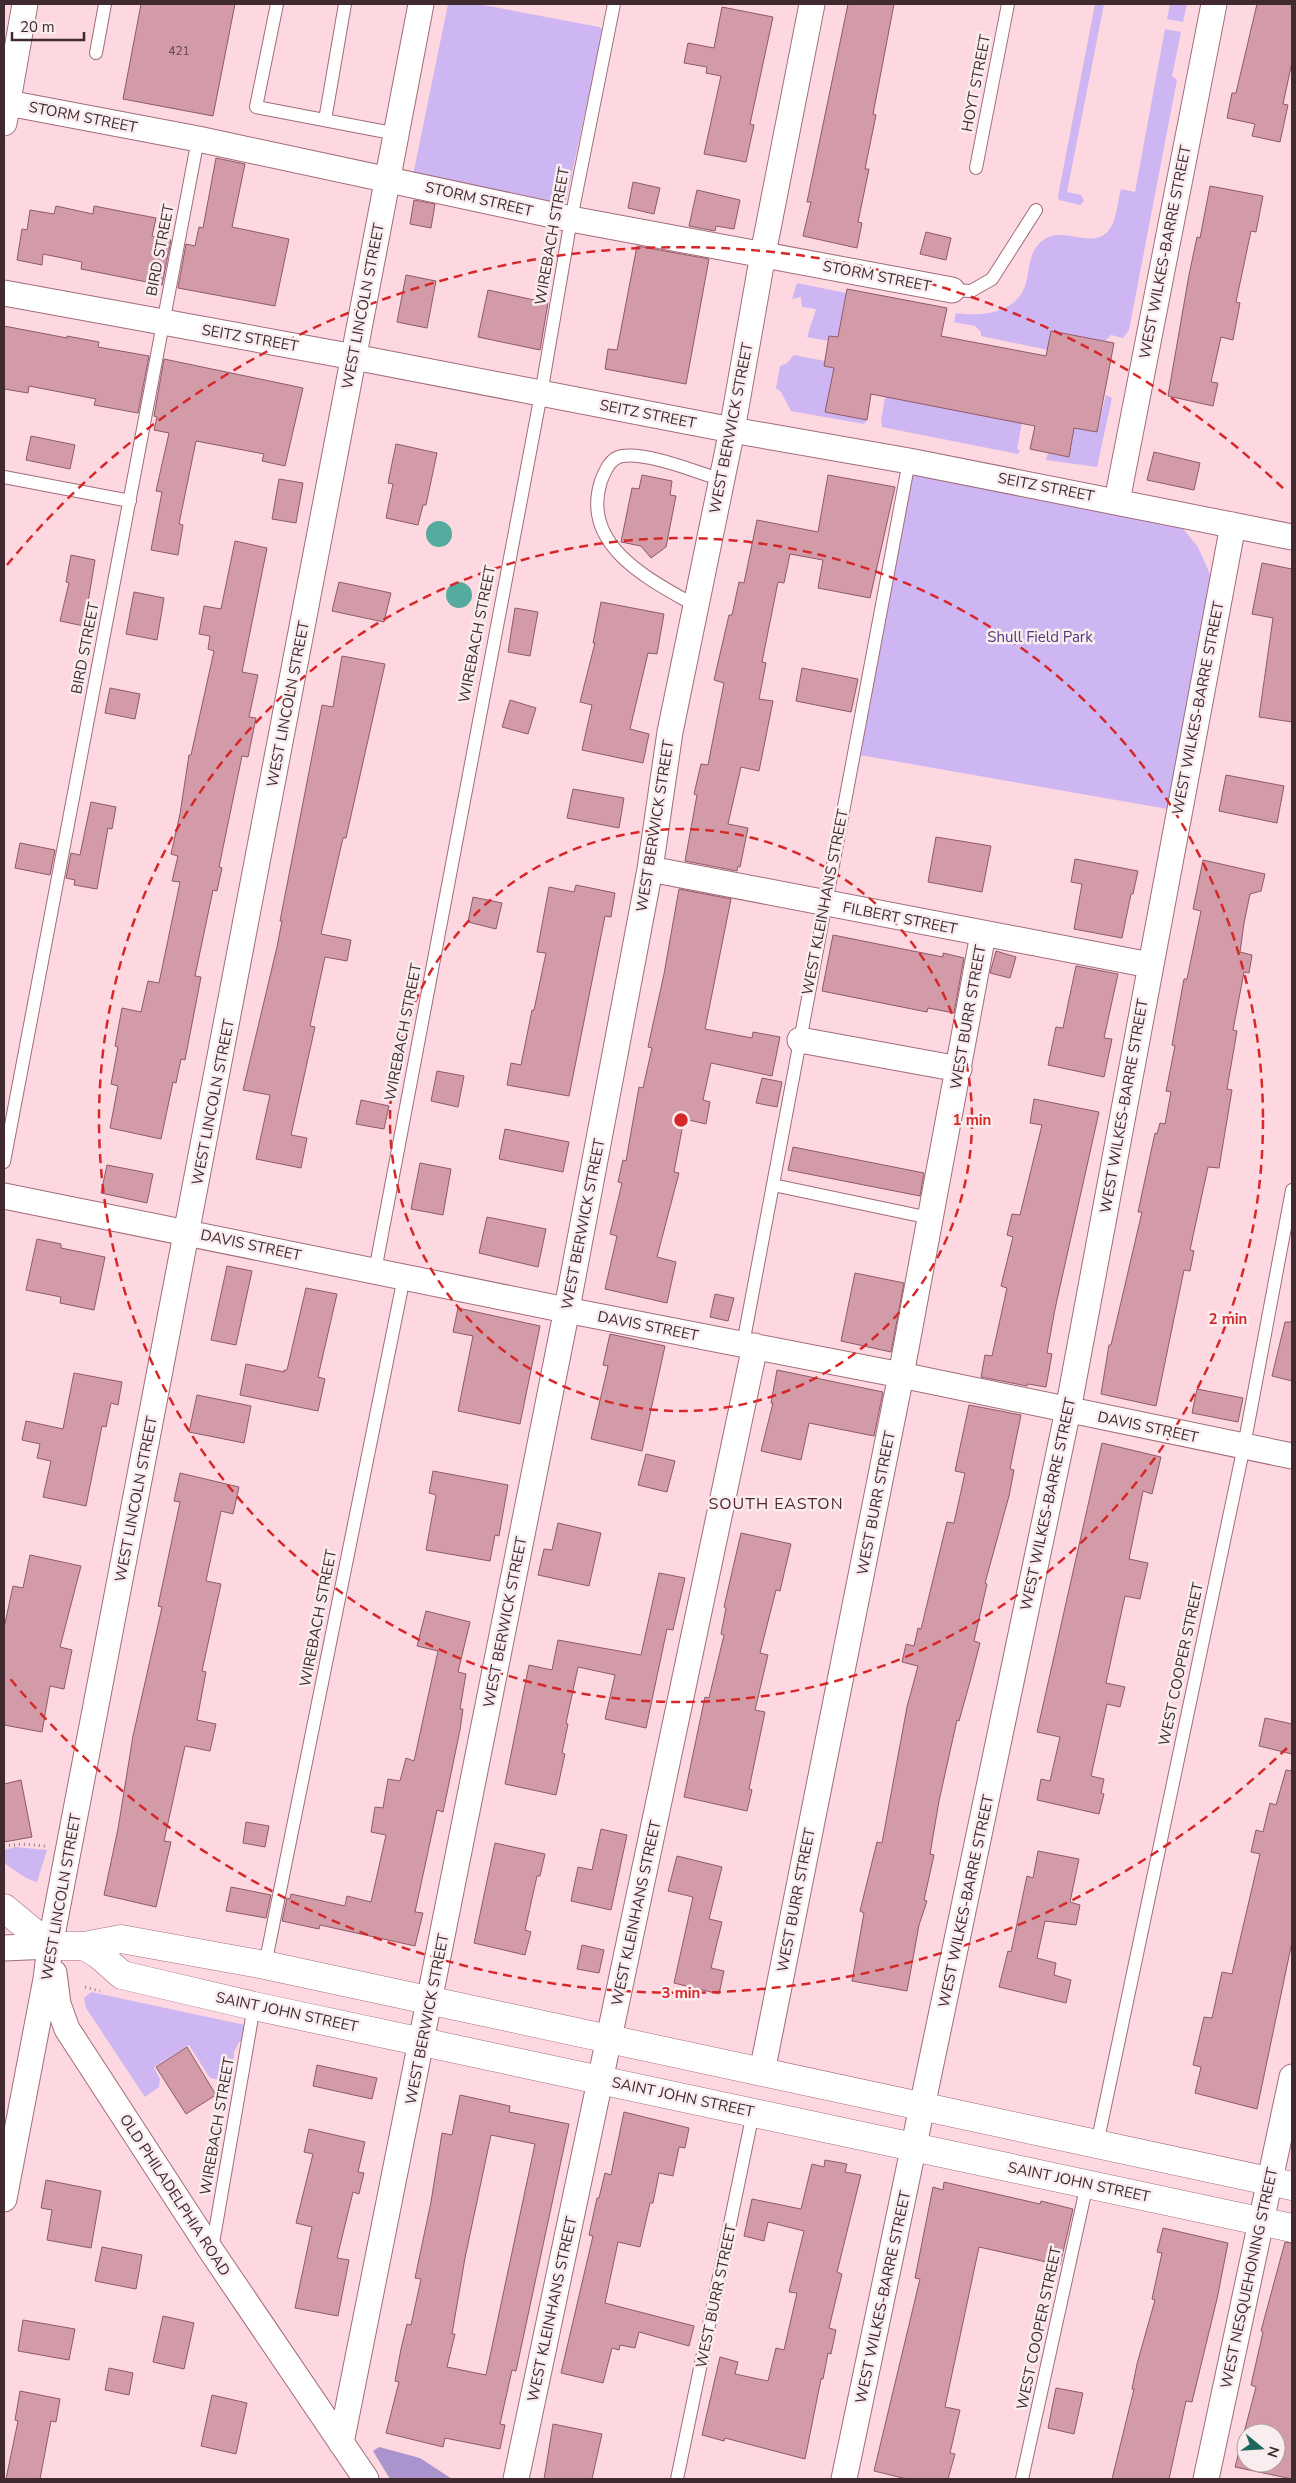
<svg xmlns="http://www.w3.org/2000/svg" width="1296" height="2483" font-family="'Nunito Sans',sans-serif">
	<style>
		.green { fill: #ceb6f2 }
		.forest { fill: #ab94ce }
		.water { fill: #54ab9e }
		.building { fill: #d39aa8; stroke: #8e5a68; fill-rule: evenodd }
		.lines { fill: none; stroke-linecap: round; stroke-linejoin: round }
		.lane-casing { stroke: #a26c7a; stroke-width: 14 }
		.street-casing { stroke: #a26c7a; stroke-width: 27 }
		.primary-casing { stroke: #a26c7a; stroke-width: 29 }
		.path { stroke: #987a81; stroke-width: 3; stroke-dasharray: 1 4; stroke-linecap: butt }
		.lane { stroke: #fff; stroke-width: 12 }
		.street { stroke: #fff; stroke-width: 25 }
		.primary { stroke: #fff; stroke-width: 28 }
		.ring { fill: none; stroke: #d62828; stroke-width: 2.5; stroke-dasharray: 9 6 }
		.labels { text-anchor: middle; dominant-baseline: central; stroke-width: 5; stroke-linejoin: round; paint-order: stroke }
		.number-label { font-size: 12px; fill: #66464d }
		.street-label { font-size: 15px; fill: #412a2f; stroke: #f9edef }
		.park-label { font-size: 15px; fill: #55357c; stroke: #f9edef }
		.neighbourhood-label { font-size: 16px; letter-spacing: 1px; fill: #532533; stroke: #f9edef }
		.centre { fill: #d62828; stroke: #f9edef; stroke-width: 2.5 }
		.ring-label { font-size: 15px; text-anchor: middle; font-weight: bold; fill: #d62828; stroke: #f9edef; stroke-width: 5; stroke-linejoin: round; paint-order: stroke }
	</style>
	<rect width="100%" height="100%" fill="#fdd8e1"/>
	<path class="green" d="M448,4H478L599,27L603,30L566,201L557,204L413,175Z
		M1095,4H1104L1067,192L1081,195L1084,201L1080,205L1059,200L1058,196Z
		M1170,4H1187L1183,22L1167,19Z
		M1165,29L1181,32L1172,76L1177,80L1129,330L1123,338L1111,335L1105,341L1051,331L1048,350L981,336V332L975,326L954,322L956,313C982,317 1018,313 1026,283C1030,266 1029,249 1045,239C1065,225 1100,255 1113,223C1117,213 1118,200 1121,189L1135,192Z
		M797,283L846,293L838,337L830,336L828,341L807,337L816,309L802,307L801,297L792,299Z
		M794,355L825,361L824,366L834,368L825,412L867,420L864,424L791,411L781,392L776,388L780,366L787,363Z
		M1106,395L1112,398L1097,467L1046,460L1048,453L1069,457L1074,428L1097,432Z
		M885,397L1022,423L1017,449L1020,450L1018,454L882,427L881,421Z
		M909,461L1180,525L1198,547L1220,597L1179,811L854,754Z
		M15,1847L47,1850L37,1882L26,1878L4,1863V1850Z
		M91,1992L245,2025L243,2040L239,2042L234,2052L233,2083L210,2078L189,2045L154,2067L160,2079L159,2087L145,2097L86,2008L84,1998Z"/>
	<path class="forest" d="M379,2447L420,2458L452,2479H390L373,2451Z"/>
	<path class="water" d="M426 534a13 13 0 1 1 26 0a13 13 0 1 1-26 0Z
		M446 595a13 13 0 1 1 26 0a13 13 0 1 1-26 0Z"/>
	<path class="building" d="M141,4H235L213,116L123,99Z
		M848,4H894L873,114L876,115L865,169H869L858,222L862,223L857,248L803,236L811,202H807Z
		M1257,4H1292V62L1283,104L1288,105L1280,142L1252,136L1255,124L1227,118L1232,93H1236Z
		M722,7L773,17L750,124L754,125L746,162L704,154L721,76L706,73L707,67L684,63L688,43L714,48Z
		M216,158L245,164L232,227L289,239L275,306L178,288L186,244L195,246L199,227L203,228Z
		M633,182L660,188L654,214L628,208Z
		M1210,186L1263,196L1256,232L1251,231L1236,302L1240,303L1233,340L1221,337L1211,382L1218,383L1213,406L1168,396L1189,275L1197,237L1200,238Z
		M697,190L740,200L734,229L716,226L715,231L689,226Z
		M414,200L435,204L431,228L410,224Z
		M56,206L93,214L94,206L156,218L152,236L171,240L162,285L81,269L82,262L43,254L42,265L17,260L22,229L27,230L30,210L54,214Z
		M926,232L951,238L946,260L920,254Z
		M637,246L709,259L686,384L605,369L608,349L617,350Z
		M406,275L436,281L427,328L397,322Z
		M847,289L947,308L941,336L1046,356L1051,331L1114,343L1097,432L1074,428L1069,457L1030,449L1035,426L871,394L867,420L825,412L834,368L824,366L829,336L838,337Z
		M488,290L548,303L540,350L478,337Z
		M4,326L67,338V336L99,342L98,347L149,356L138,413L94,405L96,399L29,386L28,393L4,389Z
		M164,359L303,388L285,466L262,461L264,454L196,441L179,524L183,525L178,555L151,550L162,492L156,491L169,433L154,430L157,417L154,416Z
		M31,436L75,445L70,469L26,460Z
		M396,444L437,453L426,505H423L418,525L386,518L393,484L388,483Z
		M1154,452L1200,463L1194,490L1147,480Z
		M642,475L672,481L670,495L676,496L666,547L651,558L641,546L621,542L632,488L639,489Z
		M828,475L895,487L870,598L818,588L823,560L790,554L784,583L778,582L762,662L766,663L759,699L773,701L759,771L741,767L728,824L748,828L740,867L738,866L737,871L685,861L697,795L694,794L701,764L708,765L724,683L714,680L729,615H732L739,582L744,583L757,520L818,532Z
		M279,479L303,483L296,523L272,519Z
		M235,541L267,548L242,672L258,675L249,717L256,718L248,757L242,756L219,867L222,868L217,891L213,890L195,976L201,977L185,1060L181,1059L176,1083L173,1082L161,1139L110,1128L118,1086L111,1084L118,1047L115,1046L122,1008L141,1012L148,981L159,983L180,882L172,881L178,856L171,854L180,814L189,755H191L214,651L208,649L210,636L199,634L204,606L221,609Z
		M71,555L95,560L84,626L60,621L69,583L66,582Z
		M1262,563L1292,569V722L1259,717L1273,618L1252,614Z
		M339,582L391,593L384,622L332,611Z
		M134,592L164,598L157,640L126,634Z
		M601,602L664,614L657,654L648,653L630,729L649,734L643,763L582,750L592,705L580,702L595,643H593Z
		M515,608L538,612L530,656L508,652Z
		M342,656L385,664L346,838H343L321,934L351,940L347,961L325,957L310,1026L315,1027L291,1135L307,1138L301,1168L256,1159L270,1095L243,1090L277,947L282,921H280L322,705L333,707Z
		M802,668L858,679L851,712L796,701Z
		M110,688L140,694L135,719L105,713Z
		M510,700L536,708L528,734L502,727Z
		M1226,775L1284,786L1277,823L1219,811Z
		M573,789L624,798L619,828L567,818Z
		M91,802L116,807L112,829L108,828L97,889L74,885L75,880L66,878L71,853L80,855Z
		M936,837L991,846L982,892L928,882Z
		M20,843L55,850L50,875L15,868Z
		M1075,859L1138,871L1133,894H1131L1122,938L1074,929L1082,884L1071,882Z
		M1203,860L1265,874L1261,891L1250,894L1244,923L1240,952L1252,955L1249,973L1244,972L1233,1030L1237,1031L1227,1089L1232,1090L1219,1168L1208,1167L1190,1250L1194,1251L1190,1271L1184,1270L1156,1406L1101,1394L1109,1345H1111L1142,1212H1138L1155,1133L1157,1134L1160,1123L1165,1124L1171,1092L1166,1091L1175,1046L1172,1045L1184,979H1187L1201,911L1193,909Z
		M576,885L615,893L611,917L605,916L569,1096L507,1085L511,1063L521,1065L532,1010H534L546,953L537,952L549,887L574,892Z
		M679,889L731,899L705,1029L752,1038L753,1032L780,1037L772,1076L711,1063L703,1100L710,1102L706,1124L684,1119L674,1172L679,1173L657,1257L676,1262L667,1303L605,1289L617,1236L610,1234L622,1183L618,1182L623,1160L626,1161L639,1087L643,1088L652,1048L648,1047L664,974Z
		M473,897L502,903L496,929L468,922Z
		M833,935L943,957V953L964,958L954,1013L928,1008L927,1012L822,991Z
		M996,951L1016,957L1010,978L990,973Z
		M1076,966L1118,974L1104,1038L1112,1039L1104,1077L1048,1065L1056,1027L1063,1028Z
		M437,1071L464,1076L458,1107L431,1101Z
		M762,1078L782,1082L777,1107L756,1103Z
		M1034,1099L1099,1112L1055,1309L1047,1353L1052,1354L1046,1387L1028,1384L1027,1386L981,1377L985,1355L992,1356L1007,1288L1001,1286L1013,1237L1007,1235L1012,1214L1020,1215L1042,1125L1030,1123Z
		M361,1100L389,1106L384,1129L356,1124Z
		M505,1129L569,1142L563,1172L499,1159Z
		M793,1147L924,1173L920,1196L788,1170Z
		M420,1163L451,1169L443,1215L411,1209Z
		M107,1165L153,1174L147,1203L101,1193Z
		M487,1217L546,1229L538,1267L479,1253Z
		M37,1239L61,1244V1248L105,1257L94,1310L60,1303L61,1297L26,1290Z
		M227,1266L252,1271L236,1345L211,1340Z
		M855,1273L904,1283L891,1352L841,1341Z
		M306,1288L337,1294L318,1377L325,1379L318,1411L240,1395L246,1364L284,1372V1370H287Z
		M715,1294L734,1298L728,1321L710,1317Z
		M458,1308L540,1326L520,1424L458,1411L473,1336L453,1332Z
		M1285,1322H1292V1381L1272,1376Z
		M610,1334L665,1346L642,1451L591,1439L608,1366L603,1365Z
		M777,1370L883,1392L874,1436L809,1423L801,1460L761,1451L773,1403H771Z
		M74,1373L122,1382L118,1405L111,1403L106,1427L102,1426L86,1506L43,1497L51,1461L37,1458L40,1444L22,1440L26,1421L63,1429Z
		M1197,1389L1243,1398L1238,1422L1192,1413Z
		M197,1395L251,1406L244,1443L189,1432Z
		M969,1405L1021,1415L1010,1469L1014,1470L1009,1496L985,1583L987,1584L974,1641L980,1643L971,1678L959,1721L957,1720L939,1801L930,1854L934,1855L924,1900L927,1901L919,1925L907,1991L852,1981L864,1913L860,1911L877,1842L882,1843L907,1707L918,1666L902,1662L906,1644L914,1646L918,1628L921,1629L947,1522L954,1523L965,1473L955,1471Z
		M1102,1443L1161,1457L1152,1494L1143,1491L1129,1559L1148,1563L1140,1599L1125,1596L1106,1683L1125,1687L1120,1707L1107,1704L1091,1776L1104,1779L1101,1793L1104,1794L1099,1814L1037,1800L1041,1779L1050,1781L1060,1737L1037,1732Z
		M646,1454L675,1461L667,1492L638,1485Z
		M433,1471L508,1485L499,1536L495,1535L490,1561L426,1550L436,1495L429,1493Z
		M180,1473L239,1487L233,1514L221,1511L206,1581L221,1584L202,1671L206,1672L197,1720L216,1724L210,1751L185,1746L164,1841L171,1842L156,1907L104,1895L118,1829L133,1736L162,1607L158,1606L180,1502L174,1501Z
		M558,1523L601,1533L589,1586L538,1575L544,1549L552,1550Z
		M741,1533L791,1544L780,1591L776,1590L760,1653L768,1655L755,1710L765,1712L749,1789L752,1790L747,1811L684,1797L705,1697L709,1698L724,1635L721,1634L726,1608L724,1607Z
		M30,1555L81,1566L60,1647L72,1650L64,1689L50,1686L42,1732L4,1725V1628L13,1586L23,1588Z
		M659,1573L685,1578L673,1630L667,1629L646,1728L605,1719L615,1675L578,1667L566,1723L568,1724L562,1753L565,1754L556,1795L505,1784L529,1665L552,1670L558,1640L641,1655Z
		M426,1611L470,1622L458,1672L466,1674L460,1709H463L460,1730L443,1812L437,1810L415,1912L423,1913L415,1946L320,1925L319,1929L282,1921L287,1898L290,1899L291,1894L345,1906L347,1896L371,1902L386,1835L371,1832L375,1807L383,1808L388,1779L400,1781L406,1758L414,1761L438,1651L417,1646Z
		M1265,1718L1292,1724V1754L1259,1746Z
		M1286,1770L1292,1771V1942L1257,2109L1195,2093L1201,2067L1193,2065L1204,2017L1212,2018L1222,1972L1232,1974L1260,1854L1251,1852L1256,1830L1263,1832L1270,1803L1276,1805Z
		M21,1780L32,1837L4,1842V1784Z
		M246,1822L269,1826L265,1847L243,1843Z
		M601,1829L627,1835L611,1910L571,1901L578,1867L592,1870Z
		M495,1843L545,1854L540,1876H537L525,1930L531,1932L525,1955L474,1943Z
		M1038,1851L1079,1859L1070,1902L1080,1905L1076,1925L1045,1921L1037,1958L1056,1963L1054,1975L1071,1980L1066,2003L999,1987L1008,1951L1011,1952L1027,1876L1033,1878Z
		M677,1856L722,1867L709,1919L722,1922L711,1968L724,1971L719,1994L674,1983L693,1897L668,1891Z
		M231,1887L271,1895L266,1918L226,1911Z
		M582,1945L604,1950L599,1973L577,1969Z
		M187,2047L216,2095L186,2114L156,2067Z
		M317,2065L377,2078L372,2099L313,2086Z
		M460,2095L510,2106L509,2112L569,2124L516,2371L512,2370L500,2424L505,2425L500,2449L445,2438L443,2447L386,2433L399,2382L395,2381L401,2349L407,2324L411,2325L421,2279L415,2278L431,2202L442,2133L452,2135ZM491,2135L535,2144L486,2375L447,2367L455,2334H452L465,2258Z
		M624,2112L689,2128L685,2148L679,2147L673,2176L659,2173L653,2203H650L640,2247L618,2242L605,2303L694,2326L689,2346L639,2332L635,2348L620,2345L619,2350L612,2348L603,2383L561,2373L593,2236L589,2235L597,2198H599L605,2173L611,2175Z
		M309,2129L365,2142L358,2172L364,2173L359,2194L353,2192L337,2258L349,2260L338,2316L295,2308L312,2227L296,2223L313,2154L304,2152Z
		M825,2160L847,2164L845,2172L861,2175L837,2272L842,2274L829,2328L836,2330L831,2354L828,2353L823,2379H821L805,2459L725,2438L724,2441L702,2435L720,2357L738,2362L735,2374L768,2381L776,2348L784,2350L797,2293L789,2292L804,2231L768,2222L764,2241L744,2236L752,2199L801,2209L812,2164L824,2167Z
		M46,2180L101,2191L91,2248L47,2240L52,2210L41,2208Z
		M944,2182L1040,2204L1041,2201L1073,2209L1060,2265L979,2247L945,2407L960,2410L950,2453L955,2454L948,2479H907L874,2471L920,2279L915,2278L933,2187L943,2190Z
		M1163,2228L1228,2243L1217,2299L1192,2402L1186,2401L1169,2479H1112L1134,2389H1132L1137,2364L1155,2300L1152,2299L1162,2253L1157,2252Z
		M1285,2242L1292,2243V2479L1235,2467L1256,2387L1251,2385L1263,2332L1261,2331ZM1246,2433H1276V2463H1246Z
		M102,2247L142,2255L136,2289L95,2281Z
		M163,2316L194,2323L184,2369L153,2362Z
		M23,2320L75,2329L69,2360L18,2351Z
		M109,2368L133,2373L129,2395L105,2390Z
		M1056,2388L1083,2393L1074,2434L1048,2428Z
		M20,2391L60,2399L56,2422L51,2421L40,2479H6L18,2421L15,2420Z
		M212,2395L247,2403L236,2454L201,2446Z
		M553,2424L602,2434L592,2479H544Z"/>
	<g class="lines">
		<g class="lane-casing">
			<path id="lane" d="M277,4L256,107L397,134
				M96,53L105,4
				M325,120L345,4
				M976,168L1008,4
				M952,290L971,291L992,279L1036,210
				M4,477L130,501
				M696,606C650,580 580,546 601,481C605,471 610,458 622,456C648,452 696,472 722,480
				M4,1162L198,139
				M773,1185L930,1218
				M375,1271L541,394L571,219L614,4
				M743,1344L909,461
				M265,1965L404,1277
				M1097,2144L1244,1446L1292,1190
				M212,2249L254,2006
				M677,2479L753,2113
				M1022,2479L1087,2184"/>
		</g>
		<g class="street-casing">
			<path id="street" d="M8,103L198,139L571,219L952,290
				M4,123L25,4
				M4,293L354,357L732,430L909,461L1292,537
				M1117,501L1214,4
				M650,869L1150,965
				M800,1040L959,1069
				M4,1196L566,1310L901,1375L1292,1456
				M4,1948L50,1946
				M54,1973L58,2004L67,2029L212,2252L366,2479
				M762,2072L901,1375L983,934
				M4,2199L46,1979L50,1946L421,4
				M341,2443L564,1324L650,869L670,732L732,430L763,254L812,4
				M516,2479L755,1346
				M844,2479L1068,1410L1233,525
				M1206,2479L1292,2077"/>
		</g>
		<g class="primary-casing">
			<path id="primary" d="M4,1908L50,1946H84L121,1939L265,1965L1292,2186
				M84,1946L98,1954L122,1975L254,2006L1292,2228"/>
		</g>
		<path class="path" d="M4,1846L22,1844L45,1846
			M85,1987L100,1991"/>
		<use href="#lane" class="lane"/>
		<use href="#street" class="street"/>
		<use href="#primary" class="primary"/>
	</g>
	<g class="ring">
		<circle cx="681" cy="1120" r="291"/>
		<circle cx="681" cy="1120" r="582"/>
		<path d="M1287 1748A873 873 0 0 1 7 1675M7 565A873 873 0 0 1 1287 492"/>
	</g>
	<g class="labels">
		<g class="number-label">
			<text x="179" y="51">421</text>
		</g>
		<g class="street-label">
			<text transform="translate(976 83) rotate(-79)">HOYT STREET</text>
			<text transform="translate(83 117) rotate(11)">STORM STREET</text>
			<text transform="translate(479 199) rotate(13)">STORM STREET</text>
			<text transform="translate(552 236) rotate(-80)">WIREBACH STREET</text>
			<text transform="translate(160 250) rotate(-79)">BIRD STREET</text>
			<text transform="translate(1165 252) rotate(-79)">WEST WILKES-BARRE STREET</text>
			<text transform="translate(877 276) rotate(11)">STORM STREET</text>
			<text transform="translate(363 306) rotate(-79)">WEST LINCOLN STREET</text>
			<text transform="translate(250 338) rotate(10)">SEITZ STREET</text>
			<text transform="translate(648 414) rotate(11)">SEITZ STREET</text>
			<text transform="translate(731 428) rotate(-79)">WEST BERWICK STREET</text>
			<text transform="translate(1046 487) rotate(11)">SEITZ STREET</text>
			<text transform="translate(477 634) rotate(-79)">WIREBACH STREET</text>
			<text transform="translate(85 648) rotate(-79)">BIRD STREET</text>
			<text transform="translate(288 704) rotate(-79)">WEST LINCOLN STREET</text>
			<text transform="translate(1198 708) rotate(-79)">WEST WILKES-BARRE STREET</text>
			<text transform="translate(655 826) rotate(-81)">WEST BERWICK STREET</text>
			<text transform="translate(825 902) rotate(-79)">WEST KLEINHANS STREET</text>
			<text transform="translate(900 918) rotate(11)">FILBERT STREET</text>
			<text transform="translate(968 1017) rotate(-80)">WEST BURR STREET</text>
			<text transform="translate(403 1032) rotate(-79)">WIREBACH STREET</text>
			<text transform="translate(213 1102) rotate(-79)">WEST LINCOLN STREET</text>
			<text transform="translate(1124 1106) rotate(-80)">WEST WILKES-BARRE STREET</text>
			<text transform="translate(583 1224) rotate(-79)">WEST BERWICK STREET</text>
			<text transform="translate(251 1245) rotate(12)">DAVIS STREET</text>
			<text transform="translate(648 1326) rotate(11)">DAVIS STREET</text>
			<text transform="translate(1148 1427) rotate(12)">DAVIS STREET</text>
			<text transform="translate(136 1499) rotate(-79)">WEST LINCOLN STREET</text>
			<text transform="translate(876 1503) rotate(-79)">WEST BURR STREET</text>
			<text transform="translate(1048 1504) rotate(-78)">WEST WILKES-BARRE STREET</text>
			<text transform="translate(318 1618) rotate(-79)">WIREBACH STREET</text>
			<text transform="translate(505 1622) rotate(-79)">WEST BERWICK STREET</text>
			<text transform="translate(1181 1664) rotate(-78)">WEST COOPER STREET</text>
			<text transform="translate(61 1897) rotate(-80)">WEST LINCOLN STREET</text>
			<text transform="translate(796 1900) rotate(-79)">WEST BURR STREET</text>
			<text transform="translate(966 1901) rotate(-78)">WEST WILKES-BARRE STREET</text>
			<text transform="translate(636 1913) rotate(-78)">WEST KLEINHANS STREET</text>
			<text transform="translate(287 2012) rotate(12)">SAINT JOHN STREET</text>
			<text transform="translate(427 2019) rotate(-79)">WEST BERWICK STREET</text>
			<text transform="translate(683 2097) rotate(12)">SAINT JOHN STREET</text>
			<text transform="translate(217 2126) rotate(-80)">WIREBACH STREET</text>
			<text transform="translate(1079 2182) rotate(12)">SAINT JOHN STREET</text>
			<text transform="translate(175 2195) rotate(57)">OLD PHILADELPHIA ROAD</text>
			<text transform="translate(1249 2278) rotate(-78)">WEST NESQUEHONING STREET</text>
			<text transform="translate(716 2296) rotate(-78)">WEST BURR STREET</text>
			<text transform="translate(883 2297) rotate(-78)">WEST WILKES-BARRE STREET</text>
			<text transform="translate(552 2309) rotate(-78)">WEST KLEINHANS STREET</text>
			<text transform="translate(1039 2328) rotate(-78)">WEST COOPER STREET</text>
		</g>
		<g class="park-label">
			<text x="1040" y="637">Shull Field Park</text>
		</g>
		<g class="neighbourhood-label">
			<text x="776" y="1504">SOUTH EASTON</text>
		</g>
	</g>
	<circle cx="681" cy="1120" r="8" class="centre"/>
	<g class="ring-label">
		<text x="972" y="1125">1 min</text>
		<text x="1228" y="1324">2 min</text>
		<text x="681" y="1998">3 min</text>
	</g>
	<rect width="1296" height="2483" fill="none" stroke="#412a2f" stroke-width="10"/>
	<g transform="translate(1261 2448) rotate(108)"><circle r="24" fill="#f9edef" stroke="#af9fa2"/>
	<path d="M0-4L9 19L0 12L-9 19Z" fill="#1e675d"/>
	<text y="-8" font-size="14" font-weight="bold" text-anchor="middle" fill="#412a2f">N</text>
	</g>
	<path d="M12 32v8h72v-8" fill="none" stroke="#412a2f" stroke-width="2.5"/>
	<text x="20" y="32" font-size="15" fill="#412a2f" stroke="#f9edef" stroke-width="4" paint-order="stroke">20 m</text>
</svg>
